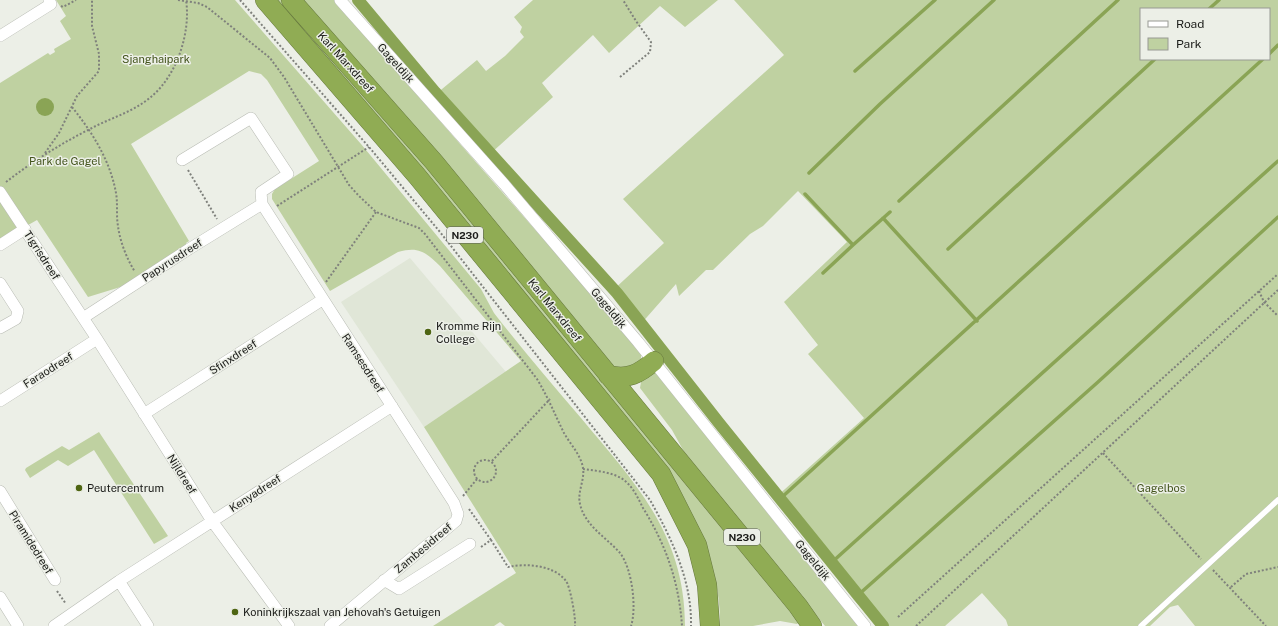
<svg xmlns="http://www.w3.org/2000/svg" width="1278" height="626" font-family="'Public Sans',sans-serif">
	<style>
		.built { fill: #e0e6d7 }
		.green { fill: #bfd1a1; fill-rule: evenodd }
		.water { fill: #8aa455 }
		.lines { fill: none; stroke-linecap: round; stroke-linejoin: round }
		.stream { stroke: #8aa455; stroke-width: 3.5 }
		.canal { stroke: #8aa455; stroke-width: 12 }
		.lane-casing { stroke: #b9bcb4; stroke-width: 6 }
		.street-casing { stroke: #b9bcb4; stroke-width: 12 }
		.highway-casing { stroke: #67793f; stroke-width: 20 }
		.path { stroke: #7f817c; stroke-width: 2; stroke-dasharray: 2 2; stroke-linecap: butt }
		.lane { stroke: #fff; stroke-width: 5.5 }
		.street { stroke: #fff; stroke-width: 11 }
		.highway { stroke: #90ac54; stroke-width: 19 }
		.poi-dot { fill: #4e6512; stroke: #ecefe7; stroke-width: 1.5 }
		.labels { text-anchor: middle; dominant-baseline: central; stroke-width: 3; stroke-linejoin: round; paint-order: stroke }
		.shield { fill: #ecefe7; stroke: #595b56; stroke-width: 1 }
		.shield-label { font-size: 10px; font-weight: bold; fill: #1a1b18 }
		.park-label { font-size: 11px; fill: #43541c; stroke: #ecefe7 }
		.street-label { font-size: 11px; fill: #1a1b18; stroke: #ecefe7 }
		.poi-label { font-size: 11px; fill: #1a1b18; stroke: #ecefe7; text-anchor: start }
	</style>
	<rect width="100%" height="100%" fill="#ecefe7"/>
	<path class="built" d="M410,258L506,372L424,427L341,302Z"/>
	<path class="green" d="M56,0H235L361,144L481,289L494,313C522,349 551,383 581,418C636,484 685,535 685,626H505L500,622L494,626H433L516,573L424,427L521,361L440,266C425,252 419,246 398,252L330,291L272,199V194L275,189L319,161L267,80L261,74L249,71L131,144L189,241L186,243L189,249L140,281L88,297L37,220L0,241V83L48,53L50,55L55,52L54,49L71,39L60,21L66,16Z
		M270,0H284L409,141L800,621L797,624L780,621L753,626H720C721,592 711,562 699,530Z
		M301,0H334L559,257L641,353V364L633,370L611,368Z
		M533,0H718L685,27L660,6L609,53L593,35L542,83L553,97L490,154L436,94L477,60L486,71L505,56L524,37L520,32L522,27L514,17Z
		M734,0H1278V626H1195L1178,605L1170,607L1150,626H1008L1006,620L982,593L945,626H878L854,600L775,498L864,418L808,354L818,345L784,302L847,242L798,191L763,226L750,234L713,270H706L679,296L676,284L640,325L611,292L664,243L623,199L784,55ZM1141,9H1269V59H1141Z
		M650,372L657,373L803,558L859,626H825L688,459L672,430L640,388L641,382Z
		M99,432L168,536L154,544L94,450L68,466L58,460L30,478L25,470L26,468L62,446L69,450Z"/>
	<path class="water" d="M36 107a9 9 0 1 1 18 0a9 9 0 1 1-18 0Z"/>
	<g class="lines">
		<path class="stream" d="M1209,9L1219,0
			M1269,54L1278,45
			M855,71L935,0
			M809,173L880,104L994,0
			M805,194L853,245L823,273
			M899,201L1118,0
			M883,218L977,321
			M853,245L890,212
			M948,249L1155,59
			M781,498L1263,59
			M831,563L1278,161
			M857,596L1098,382L1278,217"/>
		<path class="canal" d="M358,0L435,92L617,293L719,423L883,626"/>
		<g class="lane-casing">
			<path id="lane" d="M1141,626L1278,500"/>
		</g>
		<g class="street-casing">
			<path id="street" d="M340,0L504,184L638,342L865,626
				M0,36L51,4L49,0
				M182,160L251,118L288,174L261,192L262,204
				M0,192L97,339L212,521L289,626
				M0,245L25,229
				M0,283L18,311L16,319L0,328
				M83,318L189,249L262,204L454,503L458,514L456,521L330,626
				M0,401L97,339
				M144,414L322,300
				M0,491L55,580
				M384,580L399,589L470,544
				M119,581L148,626
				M0,597L18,626
				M54,626L119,581L392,406"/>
		</g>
		<g class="highway-casing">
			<path id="highway" d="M265,0L417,176L661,474L697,545L707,585L710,626
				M291,0L434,162L798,606L812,626
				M608,375C628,380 639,374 654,361"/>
		</g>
		<path class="path" d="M178,0L198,3L207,7L270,58L284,77L349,185L359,196L376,212L419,228L425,234L537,379C548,397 555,415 564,433C570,444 581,455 583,468C585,480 577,492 580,504C585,526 606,537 620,553C632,568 637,608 631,626
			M240,0L369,147L440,232L650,500C672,539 692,581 691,626
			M61,6L63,7L76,0
			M620,77L650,52L651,42L636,21L623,0
			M72,107C92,132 110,160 116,193C118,204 116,215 118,226C120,242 127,259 135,272
			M45,153L59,133L77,96L99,71V54L92,26V0
			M188,170L217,219
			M6,182C32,162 60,144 90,129C110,118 134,112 152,96C177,75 191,32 186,0
			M277,206L369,147
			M326,282L376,212
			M1259,291L1264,302L1278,316
			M1103,453L1201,559
			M474 471a11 11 0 1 1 22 0a11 11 0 1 1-22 0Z
			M492,461L550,399
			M583,469C597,471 613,472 624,480C633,487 638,498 643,508C666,545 679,582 682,626
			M463,496L477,479
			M469,509L491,540
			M481,547L491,540L508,567C526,563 554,565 566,581C570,586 576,618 575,626
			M1213,570L1266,626
			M1231,587L1246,574L1278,567
			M57,591L66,604
			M898,617L1278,274
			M916,626L1278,290"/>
		<use href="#lane" class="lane"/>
		<use href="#street" class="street"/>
		<use href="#highway" class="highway"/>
	</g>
	<g class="poi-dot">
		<circle cx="428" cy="332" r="4"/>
		<circle cx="79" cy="488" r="4"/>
		<circle cx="235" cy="612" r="4"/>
	</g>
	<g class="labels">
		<g class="shield">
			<rect x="447" y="227" width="36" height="16" rx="3"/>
			<rect x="724" y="529" width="36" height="16" rx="3"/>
		</g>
		<g class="shield-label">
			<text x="465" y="235">N230</text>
			<text x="742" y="537">N230</text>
		</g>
		<g class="park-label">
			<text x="156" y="59">Sjanghaipark</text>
			<text x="65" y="161">Park de Gagel</text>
			<text x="1161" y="488">Gagelbos</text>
		</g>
		<g class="street-label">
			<text transform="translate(346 62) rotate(48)">Karl Marxdreef</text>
			<text transform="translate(396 63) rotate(48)">Gageldijk</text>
			<text transform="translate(42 255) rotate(57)">Tigrisdreef</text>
			<text transform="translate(172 260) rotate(-33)">Papyrusdreef</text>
			<text transform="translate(609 308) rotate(50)">Gageldijk</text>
			<text transform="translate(555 310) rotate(51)">Karl Marxdreef</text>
			<text transform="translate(233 357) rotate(-33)">Sfinxdreef</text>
			<text transform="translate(363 363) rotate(57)">Ramsesdreef</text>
			<text transform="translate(48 370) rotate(-32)">Faraodreef</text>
			<text transform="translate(182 474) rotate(58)">Nijldreef</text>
			<text transform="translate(255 493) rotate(-33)">Kenyadreef</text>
			<text transform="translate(31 542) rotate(58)">Piramidedreef</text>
			<text transform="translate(423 548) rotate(-40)">Zambesidreef</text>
			<text transform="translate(813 560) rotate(51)">Gageldijk</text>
		</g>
		<g class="poi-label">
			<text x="436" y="326">Kromme Rijn<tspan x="436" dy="13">College</tspan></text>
			<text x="87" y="488">Peutercentrum</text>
			<text x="243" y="612">Koninkrijkszaal van Jehovah's Getuigen</text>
		</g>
	</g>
	<rect x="1140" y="8" width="130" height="52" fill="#ecefe7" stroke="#989a94"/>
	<rect x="1148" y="21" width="20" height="6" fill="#ffffff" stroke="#989a94"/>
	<text x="1176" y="28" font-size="12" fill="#1a1b18">Road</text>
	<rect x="1148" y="38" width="20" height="12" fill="#bfd1a1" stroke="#989a94"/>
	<text x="1176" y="48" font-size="12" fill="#1a1b18">Park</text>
</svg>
